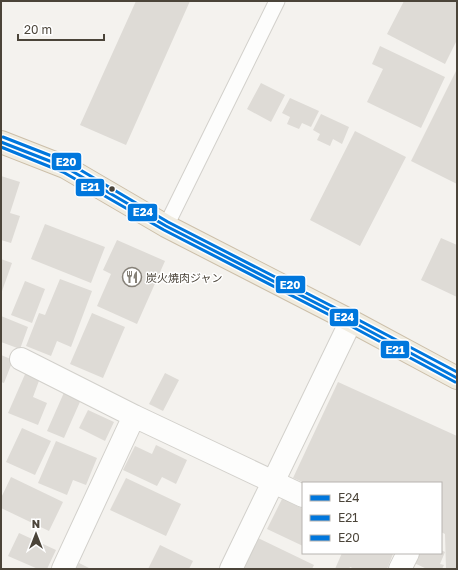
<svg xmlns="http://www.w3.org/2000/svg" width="458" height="570" font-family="'Golos Text','Noto Sans JP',sans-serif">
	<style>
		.building { fill: #dedbd6 }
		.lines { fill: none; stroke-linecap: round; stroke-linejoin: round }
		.service-casing { stroke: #d2d0cb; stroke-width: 17 }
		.minor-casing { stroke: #d2d0cb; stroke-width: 24 }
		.trunk-casing { stroke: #ccbfa9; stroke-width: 24 }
		.service { stroke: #fdfdfc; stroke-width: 15 }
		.minor { stroke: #fdfdfc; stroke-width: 22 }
		.trunk { stroke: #f0ece0; stroke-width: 22 }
		.bus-1-casing { stroke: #fff; stroke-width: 6 }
		.bus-2-casing { stroke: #fff; stroke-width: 6 }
		.bus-3-casing { stroke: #fff; stroke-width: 6 }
		.bus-1 { stroke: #07d; stroke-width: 3 }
		.bus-2 { stroke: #07d; stroke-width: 3 }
		.bus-3 { stroke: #07d; stroke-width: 3 }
		.bus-dot { fill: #4b4439; stroke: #fff; stroke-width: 1.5 }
		.labels { text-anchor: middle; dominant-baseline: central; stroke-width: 3; stroke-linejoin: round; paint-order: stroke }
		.poi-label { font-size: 11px; fill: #4b4439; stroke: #fff; text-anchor: start }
		.line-badge { stroke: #fff; stroke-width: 1.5 }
		.badge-label { font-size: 11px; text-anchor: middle; font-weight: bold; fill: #fff }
	</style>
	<rect width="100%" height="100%" fill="#f4f2ee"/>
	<path class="building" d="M136,1H190L126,145L80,125Z
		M404,1H457V40L445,64L387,34Z
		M380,46L445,77L421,128L367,102L383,69L372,64Z
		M457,69V184L411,161Z
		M261,83L285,95L271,122L247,109Z
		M290,98L319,111L311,127L302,123L299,129L287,124L290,117L282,113Z
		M321,114L349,127L342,144L333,139L330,146L317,140L320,134L313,130Z
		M355,131L406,157L360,246L310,220Z
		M1,176L20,182L10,213L20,216L11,243L1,240Z
		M45,224L105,247L91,283L31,259Z
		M441,238L457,245V297L421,280Z
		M117,240L165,261L137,324L97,306L111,274L103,270Z
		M1,259L12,263L1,294Z
		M60,279L92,291L71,347L57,341L51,356L26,346L39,313L45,315Z
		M25,281L45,289L32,323L11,315Z
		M92,313L125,327L103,378L70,364Z
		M1,316L28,327L20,349L1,342Z
		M1,355L13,360L4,383L1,382Z
		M26,372L40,378L33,397L47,403L38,425L8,413Z
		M165,373L179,380L163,411L149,404Z
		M338,382L457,436V569H446L445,534L441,532V483H305L293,478Z
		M66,388L83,395L64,438L47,431Z
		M88,410L114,422L105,441L79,428Z
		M22,428L51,441L35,475L6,462Z
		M56,441L97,458L86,485L73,480L67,495L38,483Z
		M156,445L187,460L176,484L162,477L157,486L123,470L135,446L152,454Z
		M11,477L63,502L49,531L1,508V498Z
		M126,478L181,504L166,536L110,510Z
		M282,499L303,509V546L267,529Z
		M19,533L56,550L47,569H38L8,556Z
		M258,538L314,565L312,569H243Z
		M160,545L193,561L189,569H148Z
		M441,550L445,552L440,564L444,565L442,569H427L412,562L416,553H441Z
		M342,553H391L393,554L387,569H355L350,567L349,569H335Z
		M79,563L91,569H76Z"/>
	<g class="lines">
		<g class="service-casing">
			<path id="service" d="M166,226L277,1"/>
		</g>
		<g class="minor-casing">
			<path id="minor" d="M21,359L134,416L303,496
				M63,569L134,416
				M231,569L351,321
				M400,569L408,553"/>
		</g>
		<g class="trunk-casing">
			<path id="trunk" d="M1,142L65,167L166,226L351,321L457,378"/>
		</g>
		<use href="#service" class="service"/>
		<use href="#minor" class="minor"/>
		<use href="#trunk" class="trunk"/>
		<g class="bus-1-casing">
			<path id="bus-1" d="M1,142L65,167L166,226L351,321L457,378"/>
		</g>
		<g class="bus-2-casing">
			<path id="bus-2" d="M1,147L63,172L164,230L349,325L455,382"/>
		</g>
		<g class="bus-3-casing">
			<path id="bus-3" d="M3,137L67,162L168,222L353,317L457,372"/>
		</g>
		<use href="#bus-1" class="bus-1"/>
		<use href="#bus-2" class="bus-2"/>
		<use href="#bus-3" class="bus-3"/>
	</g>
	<defs>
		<g id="restaurant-ring" transform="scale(1)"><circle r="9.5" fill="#fff" stroke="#868178" stroke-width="1.5"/><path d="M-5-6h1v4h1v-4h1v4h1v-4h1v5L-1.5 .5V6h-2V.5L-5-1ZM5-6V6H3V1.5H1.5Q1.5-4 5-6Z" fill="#868178"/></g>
	</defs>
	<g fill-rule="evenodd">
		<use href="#restaurant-ring" x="132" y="277"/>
	</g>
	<circle class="bus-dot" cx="112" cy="189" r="3.5"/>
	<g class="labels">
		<g class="poi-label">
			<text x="146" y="277">炭火焼肉ジャン</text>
		</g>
	</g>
	<g class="line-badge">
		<rect x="51" y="152" width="31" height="19" rx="4" fill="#07d"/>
		<rect x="75" y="178" width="30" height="19" rx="4" fill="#07d"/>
		<rect x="127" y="203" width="31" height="19" rx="4" fill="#07d"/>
		<rect x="275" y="275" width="31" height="19" rx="4" fill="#07d"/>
		<rect x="329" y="308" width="30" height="19" rx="4" fill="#07d"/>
		<rect x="380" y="340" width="30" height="19" rx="4" fill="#07d"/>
	</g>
	<g class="badge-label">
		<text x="66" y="166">E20</text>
		<text x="90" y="191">E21</text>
		<text x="143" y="216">E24</text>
		<text x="290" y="289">E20</text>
		<text x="344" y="321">E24</text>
		<text x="395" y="354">E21</text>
	</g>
	<rect width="458" height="570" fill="none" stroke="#4b4439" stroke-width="4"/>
	<rect x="302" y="482" width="140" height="72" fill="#ffffff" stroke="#b7b4b0"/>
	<rect x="310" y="495" width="20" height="6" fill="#0077dd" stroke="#b7b4b0"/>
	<text x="338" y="502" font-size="12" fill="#4b4439">E24</text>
	<rect x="310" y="515" width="20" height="6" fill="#0077dd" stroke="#b7b4b0"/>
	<text x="338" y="522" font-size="12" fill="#4b4439">E21</text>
	<rect x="310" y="535" width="20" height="6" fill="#0077dd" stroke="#b7b4b0"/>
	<text x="338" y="542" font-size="12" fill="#4b4439">E20</text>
	<g transform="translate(36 534)" stroke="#ffffff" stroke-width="3" paint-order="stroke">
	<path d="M0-3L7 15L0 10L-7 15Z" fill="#4b4439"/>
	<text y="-6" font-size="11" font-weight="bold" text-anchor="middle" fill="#4b4439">N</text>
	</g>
	<path d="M18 34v6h86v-6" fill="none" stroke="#4b4439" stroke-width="2"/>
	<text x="24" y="34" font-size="12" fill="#4b4439" stroke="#ffffff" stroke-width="3" paint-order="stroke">20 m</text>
</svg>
